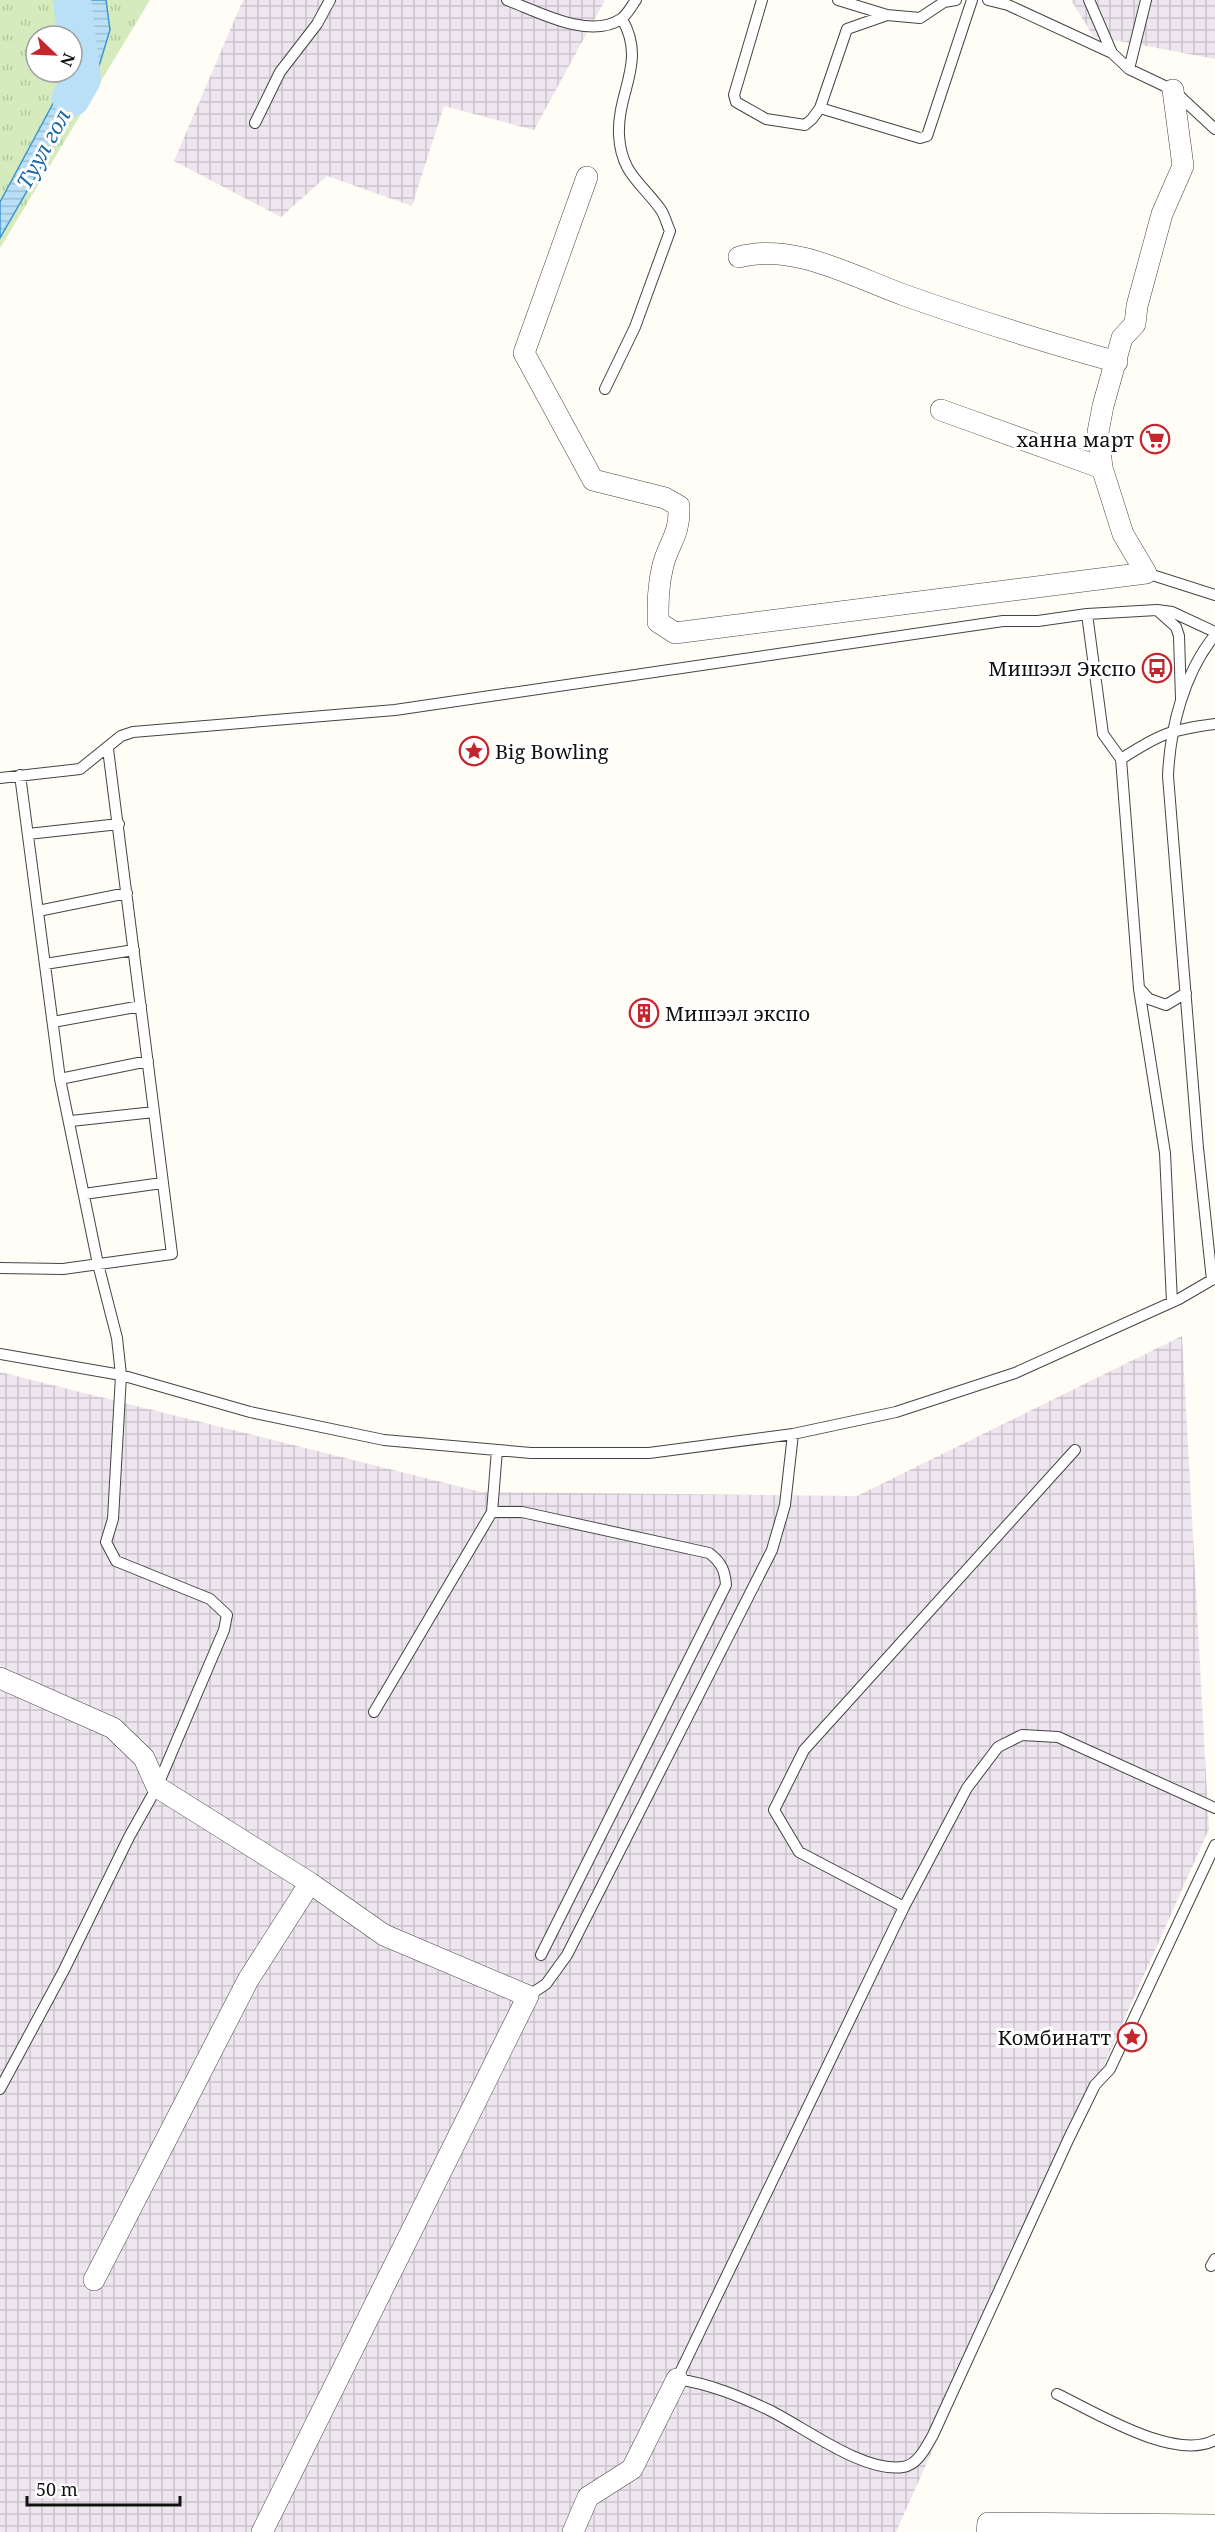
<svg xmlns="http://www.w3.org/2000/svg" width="1215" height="2532" font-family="'Noto Serif',serif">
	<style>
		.industrial { fill: url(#industrial-grid) }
		.grass { fill: url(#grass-tufts); fill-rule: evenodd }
		.water { fill: url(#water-rules); stroke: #3f96cf; stroke-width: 1.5 }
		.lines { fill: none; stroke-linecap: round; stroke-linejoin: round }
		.river { stroke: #b9e0f7; stroke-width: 38 }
		.service-casing { stroke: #444; stroke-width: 12 }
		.minor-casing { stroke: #444; stroke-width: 22 }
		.service { stroke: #fff; stroke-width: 10 }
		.minor { stroke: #fff; stroke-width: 21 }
		.labels { text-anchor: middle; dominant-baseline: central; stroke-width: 6; stroke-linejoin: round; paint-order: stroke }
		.poi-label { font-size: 20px; fill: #111; stroke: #fff; text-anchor: end }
		.water-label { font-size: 21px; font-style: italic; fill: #1768a6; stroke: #fff }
	</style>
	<defs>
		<pattern id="industrial-grid" width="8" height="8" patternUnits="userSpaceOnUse" patternTransform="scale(1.5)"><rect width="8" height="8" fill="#eee6ef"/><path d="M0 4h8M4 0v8" fill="none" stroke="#cbc4cc"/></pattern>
		<pattern id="grass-tufts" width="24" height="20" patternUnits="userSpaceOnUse" patternTransform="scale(1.5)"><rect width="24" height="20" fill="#d5ebbd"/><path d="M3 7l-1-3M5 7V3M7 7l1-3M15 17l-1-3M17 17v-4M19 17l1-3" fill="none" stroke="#b6c8a1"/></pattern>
		<pattern id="water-rules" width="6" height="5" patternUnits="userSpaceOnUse" patternTransform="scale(1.5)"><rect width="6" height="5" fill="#b9e0f7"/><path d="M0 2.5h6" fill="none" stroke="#9ebfd3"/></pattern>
	</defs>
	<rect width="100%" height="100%" fill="#fffdf5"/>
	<path class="industrial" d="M243,0H605L534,130L444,106L412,206L327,176L281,217L174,161Z
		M1071,0H1215V59L1093,36Z
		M1182,1336L1209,1829L896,2532H0V1372L481,1492L857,1496Z"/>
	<path class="grass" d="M0,0H150L0,248ZM36,36H72V72H36Z"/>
	<path class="water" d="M77,0H106L110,30L99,66L0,238V202L70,72H72L87,28Z"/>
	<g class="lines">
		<path class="river" d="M71,98L82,79L72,0"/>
		<g class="service-casing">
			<path id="service" d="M507,0C539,12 589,40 621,19C627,15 632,5 636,0
				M762,0L734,95L736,102L766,119L805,125L812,119L820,108L847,29L887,15L920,18L944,2L956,0
				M838,0L887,15
				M988,0L1008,5L1112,53L1129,69L1173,90L1215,129
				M1089,0L1112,53
				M1129,69L1146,0
				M820,108L920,138L927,136L972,0
				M255,123L280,72L317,24L330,0
				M605,389L635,327L670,231C667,225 665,216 661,210C642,183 621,174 619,135C617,91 647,62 622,19
				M1146,573L1215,595
				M1157,610L1176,627L1179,636L1181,699
				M1087,614L1103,734L1121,759L1139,989L1165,1153L1172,1302
				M1121,759C1160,734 1169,730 1215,724
				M0,778L80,769L121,736L133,732L395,710L1003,621H1038L1087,614L1157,610L1172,612L1215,632
				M28,834L119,824
				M38,911L127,893
				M45,964L134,950
				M1140,989L1149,999L1166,1005L1186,993
				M53,1022L141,1006
				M60,1079L148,1061
				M71,1121L154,1112
				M84,1194L162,1183
				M0,1268L63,1269L172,1254L108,749
				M1212,1280L1198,1148L1168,776C1170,728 1184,673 1215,635
				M0,1354L121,1375L250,1412L384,1440L531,1453H649L793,1434L896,1412L1015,1373L1179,1299L1215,1278
				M497,1450L492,1512H522L709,1553C721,1562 725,1570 726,1585L541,1955
				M374,1712L492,1512
				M1215,1808L1058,1737L1022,1735L998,1747L967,1788L904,1907L677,2379C710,2384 739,2396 769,2410C804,2427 863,2473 903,2467C918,2465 926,2447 933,2435L1069,2138L1095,2085L1110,2069L1215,1845
				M904,1907L799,1852L774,1810L804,1750L1075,1450
				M528,1996L546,1984L567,1955L772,1550L785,1505L793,1434
				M0,2089L64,1970L129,1837L157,1787L224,1630L227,1615L210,1599L116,1561L106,1542L113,1519L121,1375L117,1338L98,1264L60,1079L20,775
				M1211,2266L1215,2259
				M1057,2394C1095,2412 1175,2462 1215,2440"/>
		</g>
		<g class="minor-casing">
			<path id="minor" d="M587,177L524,353L593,480L665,498L679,506C680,535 670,540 663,565C658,585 658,602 658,622L675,633L1146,573L1123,534L1102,468
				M739,257C793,242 854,277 904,295C974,320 1046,342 1117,362
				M941,410L1102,468L1098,432L1103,406L1122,338L1135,324L1137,306L1162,214L1183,166L1173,90
				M0,1678L113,1728L144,1758L157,1787L310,1883L384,1935L528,1996L262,2532
				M94,2280L248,1980L310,1883
				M573,2532L588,2497L632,2469L677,2379
				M987,2532L988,2523L1215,2525"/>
		</g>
		<use href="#service" class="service"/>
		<use href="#minor" class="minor"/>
	</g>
	<defs>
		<g id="supermarket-ring" transform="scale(1.5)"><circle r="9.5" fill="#fff" stroke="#c4262e" stroke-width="1.5"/><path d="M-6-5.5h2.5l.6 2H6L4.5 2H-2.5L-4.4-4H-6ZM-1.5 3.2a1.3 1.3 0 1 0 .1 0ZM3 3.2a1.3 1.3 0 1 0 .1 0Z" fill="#c4262e"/></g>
		<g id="bus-ring" transform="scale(1.5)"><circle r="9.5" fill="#fff" stroke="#c4262e" stroke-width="1.5"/><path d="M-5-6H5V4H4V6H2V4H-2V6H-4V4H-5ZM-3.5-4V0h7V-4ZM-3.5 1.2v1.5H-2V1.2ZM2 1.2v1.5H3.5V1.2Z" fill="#c4262e"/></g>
		<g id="sight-ring" transform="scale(1.5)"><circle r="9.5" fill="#fff" stroke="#c4262e" stroke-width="1.5"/><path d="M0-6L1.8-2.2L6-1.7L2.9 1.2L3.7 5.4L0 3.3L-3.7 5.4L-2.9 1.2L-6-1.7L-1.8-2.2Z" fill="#c4262e"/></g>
		<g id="building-ring" transform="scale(1.5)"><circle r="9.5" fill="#fff" stroke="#c4262e" stroke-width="1.5"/><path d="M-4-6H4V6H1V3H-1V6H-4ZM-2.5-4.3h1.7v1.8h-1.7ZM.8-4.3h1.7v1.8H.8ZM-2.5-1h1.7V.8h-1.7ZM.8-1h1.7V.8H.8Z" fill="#c4262e"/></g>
	</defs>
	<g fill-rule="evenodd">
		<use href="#supermarket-ring" x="1155" y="439"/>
		<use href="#bus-ring" x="1157" y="668"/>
		<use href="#sight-ring" x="474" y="751"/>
		<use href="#building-ring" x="644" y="1013"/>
		<use href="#sight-ring" x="1132" y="2037"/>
	</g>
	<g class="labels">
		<g class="poi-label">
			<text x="1134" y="439">ханна март</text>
			<text x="1136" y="668">Мишээл Экспо</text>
			<text x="495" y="751" text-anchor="start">Big Bowling</text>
			<text x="665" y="1013" text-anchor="start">Мишээл экспо</text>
			<text x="1111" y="2037">Комбинатт</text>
		</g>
		<g class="water-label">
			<text transform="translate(43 149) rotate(-61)">Туул гол</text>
		</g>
	</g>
	<g transform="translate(54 54) rotate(113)"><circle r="28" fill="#ffffff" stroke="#a0a0a0" stroke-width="1.5"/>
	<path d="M0-4.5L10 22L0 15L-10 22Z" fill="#c4262e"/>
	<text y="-9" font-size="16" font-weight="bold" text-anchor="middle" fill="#111111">N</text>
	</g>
	<path d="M27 2496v9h153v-9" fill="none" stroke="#111111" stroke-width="3"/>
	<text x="36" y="2496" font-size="18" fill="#111111" stroke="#ffffff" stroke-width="4.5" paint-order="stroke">50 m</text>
</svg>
